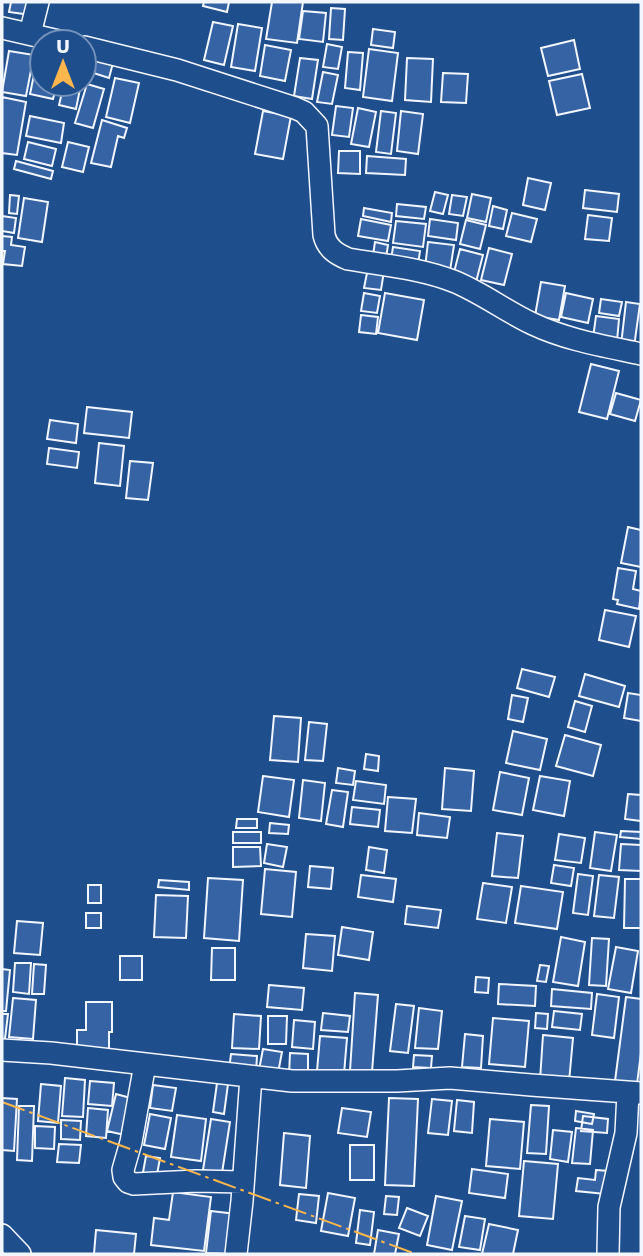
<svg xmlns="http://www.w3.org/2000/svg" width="643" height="1256" font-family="'Work Sans',sans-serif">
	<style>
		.building { fill: #3563a3; stroke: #f2f6ff; stroke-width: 2 }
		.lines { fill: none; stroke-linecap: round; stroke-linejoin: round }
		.minor-casing { stroke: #f2f6ff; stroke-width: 24 }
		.minor { stroke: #1f4e8c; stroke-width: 21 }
		.power { stroke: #ffb74d; stroke-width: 2; stroke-dasharray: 24 5 3.5 5; stroke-linecap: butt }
	</style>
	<rect width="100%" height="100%" fill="#1f4e8c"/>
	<path class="building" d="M11,2H32L31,15L9,12Z
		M204,2H229L227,12L203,6Z
		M272,2H303L297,43L266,39Z
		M331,8L345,9L343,40L329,39Z
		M303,11L326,13L323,42L299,39Z
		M213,22L233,26L224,65L204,60Z
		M238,24L262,28L255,71L231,67Z
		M373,29L395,32L393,48L371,45Z
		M574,40L580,69L548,76L541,48Z
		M327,44L342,47L338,69L323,67Z
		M40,45L42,46V84H57L53,99L30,94Z
		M265,45L291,50L285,81L260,76Z
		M369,49L398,53L392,101L363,97Z
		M9,51L34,55L26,96L2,92Z
		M348,52L363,53L360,90L345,88Z
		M84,54L113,63L109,78L84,70Z
		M300,58L318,60L312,99L294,96Z
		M407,58L433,59L431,102L405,100Z
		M323,72L338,75L332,104L317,102Z
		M443,73L468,74L466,103L441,102Z
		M582,74L590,108L557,115L549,81Z
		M115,78L139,83L130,123L106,117Z
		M64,84H81L76,109L59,105Z
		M87,84L104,89L93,128L75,123Z
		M2,97L26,102L17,155L2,153Z
		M336,106L353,108L349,137L332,135Z
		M358,108L376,112L369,147L351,144Z
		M263,111L291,116L283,159L255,154Z
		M381,111L396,113L391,154L376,152Z
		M401,111L423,114L418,154L397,151Z
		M30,116L64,123L61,143L26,136Z
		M102,120L127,128L124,138L118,136L111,167L91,163Z
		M28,142L56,149L52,166L24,159Z
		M68,142L89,147L83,172L62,167Z
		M339,151H360V174L338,173Z
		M367,156L406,159L405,175L366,173Z
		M16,161L53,171L51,179L14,169Z
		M528,178L551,183L545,210L523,205Z
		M585,190L619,194L617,212L583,208Z
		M435,192L448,195L443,214L430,211Z
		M472,194L491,198L486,222L467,218Z
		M10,195L19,196L17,214L9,213Z
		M452,195L467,197L463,216L449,214Z
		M24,198L48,202L42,242L18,238Z
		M397,204L426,207L424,219L396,216Z
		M493,206L507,210L503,229L489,226Z
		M364,208L392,213L391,222L363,216Z
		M512,213L537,219L531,242L506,236Z
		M588,215L612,218L609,241L585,239Z
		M2,216L16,218L14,233L2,231Z
		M361,219L391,225L388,241L358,236Z
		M430,219L458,223L456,240L428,236Z
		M466,220L486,225L480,249L460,244Z
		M396,221L426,224L423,247L393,243Z
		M2,236L12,237L11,245L25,247L22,266L3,264L5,251H2Z
		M375,242L388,245L386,258L373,255Z
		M428,242L454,245L450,271L425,268Z
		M393,247L420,251L418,265L391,260Z
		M489,248L512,254L504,285L481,280Z
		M460,249L483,255L476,282L453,276Z
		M368,268L384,271L381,290L364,288Z
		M541,282L565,286L559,320L535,316Z
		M364,293L380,296L377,313L361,311Z
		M385,293L424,300L417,340L378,333Z
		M566,293L593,299L588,323L561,317Z
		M601,299L622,302L619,316L599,313Z
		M626,302L640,304L634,347L621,345Z
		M361,315L378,317L376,334L359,332Z
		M596,316L619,319L617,341L593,338Z
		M591,364L619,371L607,419L579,412Z
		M616,393L641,400L635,421L610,414Z
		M87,407L132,412L129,438L84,433Z
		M50,420L78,424L76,443L47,439Z
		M99,443L124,446L120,486L95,483Z
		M49,448L79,452L77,468L47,464Z
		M130,461L153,463L148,500L126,498Z
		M628,527L641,530V567L621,563Z
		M618,568L636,571L633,589L641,591L639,609L617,604L618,600L613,599Z
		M605,610L636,616L629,647L599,640Z
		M522,669L555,677L549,697L517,688Z
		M585,674L625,686L619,707L579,696Z
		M628,693L641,695V721L624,718Z
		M512,695L528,698L523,722L508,719Z
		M575,701L592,706L585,732L568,727Z
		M274,716L301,718L298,762L270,760Z
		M309,722L327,724L323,761L305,760Z
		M513,731L547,739L540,770L506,763Z
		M565,735L601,745L593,776L556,766Z
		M366,754L379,756L378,771L364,769Z
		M338,768L355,771L353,785L336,783Z
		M445,768L474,771L471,811L442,809Z
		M500,772L529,778L522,815L493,810Z
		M263,776L294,780L289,817L258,812Z
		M540,776L570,781L564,816L533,810Z
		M303,780L325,783L321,821L299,818Z
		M356,781L386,785L384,804L353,800Z
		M332,790L348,792L343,827L326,824Z
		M628,794L641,795V821L625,819Z
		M388,797L416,799L412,833L385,831Z
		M352,807L380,810L378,827L350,824Z
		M419,813L450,817L447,838L417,835Z
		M237,819H257V828H236Z
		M270,823L289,825L288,834L269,833Z
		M621,831L641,832V839L620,837Z
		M233,832H261V843H233Z
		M595,832L617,835L611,871L590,868Z
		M497,833L523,836L518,878L492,876Z
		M559,834L585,838L581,863L555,860Z
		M267,844L287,847L283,867L264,863Z
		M621,844L641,845V871L619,870Z
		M233,847H260L261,866L233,867Z
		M369,847L387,850L384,873L366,870Z
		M554,865L574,868L571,886L551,883Z
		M310,866L333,868L331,889L308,887Z
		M265,869L296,872L292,917L261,914Z
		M578,874L593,876L588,915L573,913Z
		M361,875L396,879L393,902L358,897Z
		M599,875L619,877L614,918L594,916Z
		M208,878L243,880L239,941L204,938Z
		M625,879H641V928H624Z
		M159,880L189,882V890L158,887Z
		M483,883L512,887L506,923L477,919Z
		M88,885H101V903H88Z
		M521,886L563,892L557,929L515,923Z
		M156,895L188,896L186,938L154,937Z
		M407,906L441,910L438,928L405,924Z
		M86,913H101V928H86Z
		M17,921L43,923L40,955L14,953Z
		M342,927L373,932L369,960L338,955Z
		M306,934L335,936L332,971L303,968Z
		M561,937L585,942L578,986L553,982Z
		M592,938L609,939L606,986L589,985Z
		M616,947L638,951L631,993L608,989Z
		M212,948H235V980H211Z
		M120,956H142V980H120Z
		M15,963H31L29,994L13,992Z
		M34,964L46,965L44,994H32Z
		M540,965L549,966L546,982L537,981Z
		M2,969L10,970L6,1011H2Z
		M476,977L489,978L488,993L475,992Z
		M499,984L536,986L535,1006L498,1004Z
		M269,985L304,988L302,1010L267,1007Z
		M552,989L592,993L591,1009L551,1006Z
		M355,993L378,995L372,1072L350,1071Z
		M597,994L619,997L614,1038L592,1035Z
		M626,997L641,999V1053L637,1084L615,1081Z
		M13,998L36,1000L33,1039L9,1037Z
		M86,1002H112V1032H109V1053H77V1030H86Z
		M396,1004L414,1006L408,1053L390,1051Z
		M419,1008L442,1011L438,1049L415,1048Z
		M554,1011L582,1014L580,1030L552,1027Z
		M323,1013L350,1016L348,1032L321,1030Z
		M536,1013L548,1014L547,1029L535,1028Z
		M2,1014H8L4,1047H2Z
		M234,1014L261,1016L259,1049L232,1048Z
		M268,1016H287L286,1044H268Z
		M493,1018L529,1021L525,1067L489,1064Z
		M294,1020L315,1022L313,1049L292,1047Z
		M465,1034L483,1036L481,1068L462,1067Z
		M543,1035L573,1038L569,1082L540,1080Z
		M320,1036L347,1038L344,1074L317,1071Z
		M263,1049L282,1052L278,1073L259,1070Z
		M290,1053L308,1054V1075H289Z
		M231,1054L257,1056L256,1072L229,1070Z
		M414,1055L432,1056L431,1068L413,1067Z
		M65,1078L85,1080L83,1117L62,1116Z
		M90,1081L114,1083L112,1106L88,1104Z
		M217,1083L228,1084L224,1114L213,1112Z
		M41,1084L61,1086L58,1123L38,1121Z
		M153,1085L176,1088L172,1111L150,1108Z
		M116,1094L138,1100L129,1136L107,1131Z
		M2,1098L17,1099L14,1151L2,1150Z
		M389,1098L418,1099L414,1186L385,1185Z
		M432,1099L452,1101L448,1135L428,1133Z
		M457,1100L474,1102L472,1133L454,1131Z
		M531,1105L549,1106L546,1154L527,1153Z
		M19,1106H34L32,1161L17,1160Z
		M88,1108L108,1110L106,1138L86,1136Z
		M342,1108L371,1112L367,1137L338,1133Z
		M576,1111L594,1114L592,1124L575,1121Z
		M150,1114L171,1118L165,1149L144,1145Z
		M177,1115L206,1119L201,1161L171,1157Z
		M583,1116L608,1119L607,1133L581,1131Z
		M211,1119L230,1122L222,1173L203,1170Z
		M490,1119L524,1122L520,1169L486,1166Z
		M61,1120L81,1121L80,1140L61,1139Z
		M35,1126L55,1127L54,1149L35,1148Z
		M576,1128L593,1130L590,1164L572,1163Z
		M553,1130L572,1132L568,1162L550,1159Z
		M284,1133L310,1136L306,1188L280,1185Z
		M59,1144L81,1145L79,1163L57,1162Z
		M350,1145H374V1180H350Z
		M146,1156L160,1158L156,1180L142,1178Z
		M524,1161L558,1164L553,1219L519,1216Z
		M472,1169L508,1174L505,1198L469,1193Z
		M596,1170L609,1171L605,1194L576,1191L578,1178L595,1180Z
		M173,1192L211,1197L204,1251L151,1245L154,1218L169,1220Z
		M328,1193L355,1198L348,1236L321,1231Z
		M299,1194L319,1196L316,1223L296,1220Z
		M386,1196L399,1197L397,1215L384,1214Z
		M436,1196L462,1201L452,1250L427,1245Z
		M407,1208L428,1216L420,1236L399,1228Z
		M360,1210L374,1212L370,1245L356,1243Z
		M211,1211L236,1214L232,1254L206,1253Z
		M465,1216L485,1219L480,1250L459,1247Z
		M489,1224L518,1230L513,1254H482Z
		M96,1230L136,1234L134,1254H94Z
		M378,1230L399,1234L395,1254H374Z"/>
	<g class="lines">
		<g class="minor-casing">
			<path id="minor" d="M2,28L63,42
				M30,34L38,2
				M84,47L177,70L295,108L304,112L317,126L324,235C327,248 336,254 348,259C382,265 420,268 453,281C481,292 505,311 533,324C567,340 604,346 641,354
				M2,1050L51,1053L292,1081H397L450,1078L531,1085L641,1093
				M145,1064L131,1142L123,1170L124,1177L128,1182L134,1184L196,1181L243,1182
				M2,1235L20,1254
				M236,1254L242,1201L251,1077
				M608,1254L609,1207L626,1133L628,1093"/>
		</g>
		<use href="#minor" class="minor"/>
		<path class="power" d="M2,1102L416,1254"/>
	</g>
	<rect width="643" height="1256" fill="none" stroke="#f2f6ff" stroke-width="7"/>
	<g transform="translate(63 63)"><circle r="33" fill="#1f4e8c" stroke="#7391ba" stroke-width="2"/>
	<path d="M0-5L12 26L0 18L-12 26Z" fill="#ffb74d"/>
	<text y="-10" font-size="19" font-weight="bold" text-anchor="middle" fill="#f2f6ff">U</text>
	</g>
</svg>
